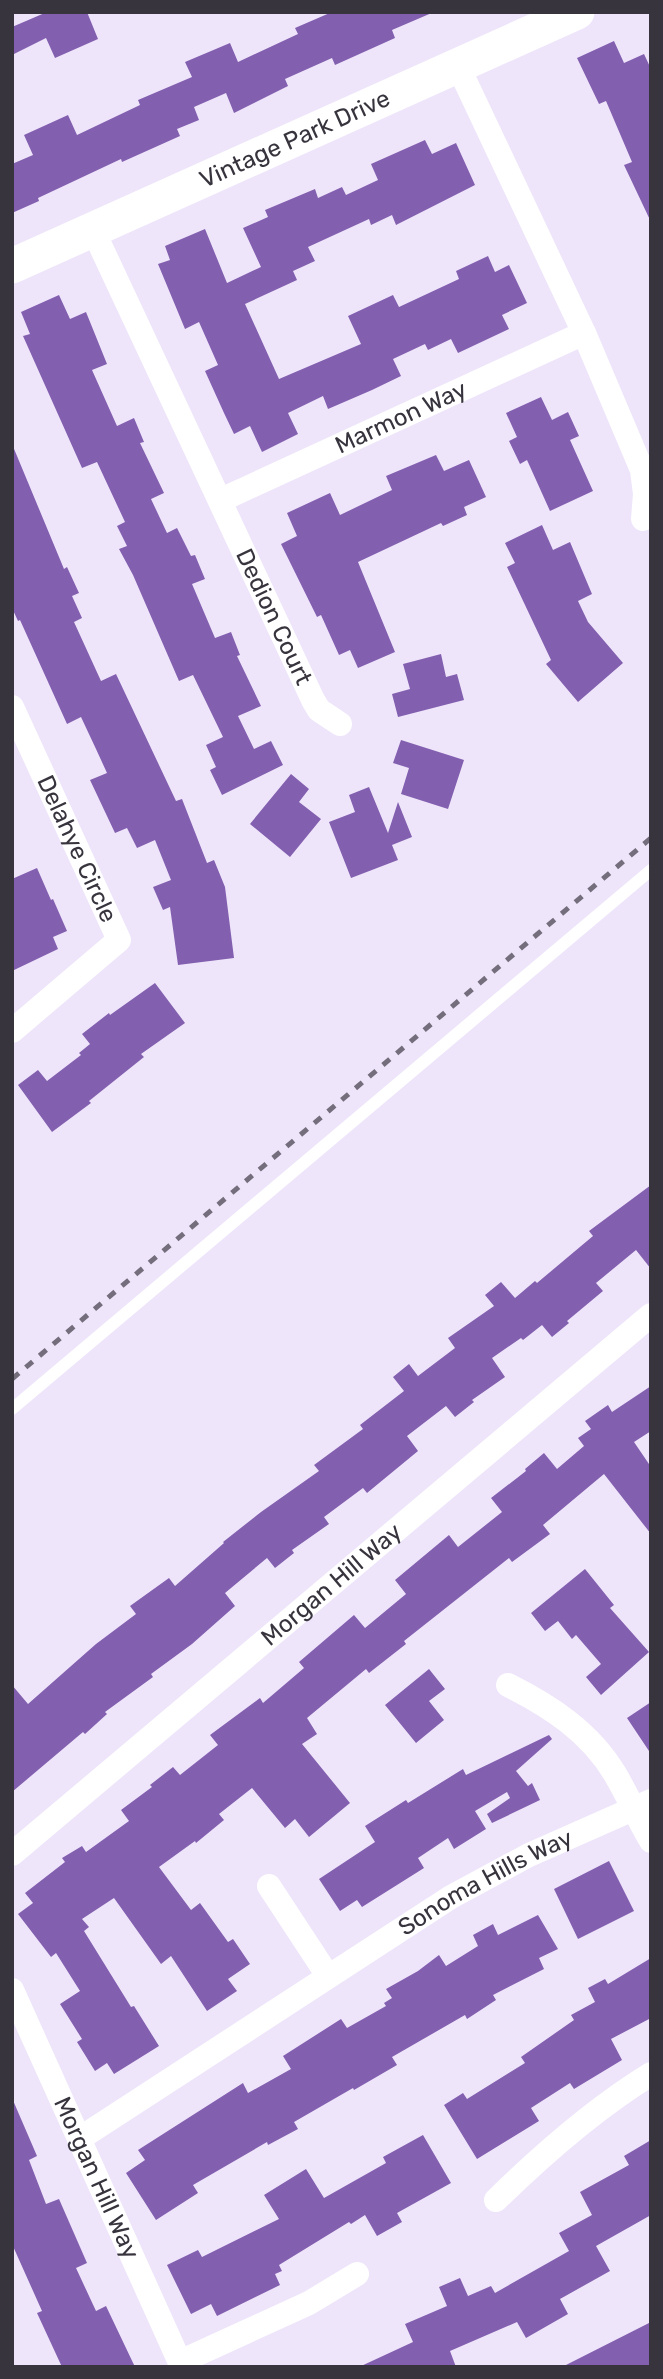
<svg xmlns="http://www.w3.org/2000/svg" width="663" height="2379" font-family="Rubik,sans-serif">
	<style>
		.building { fill: #835faf }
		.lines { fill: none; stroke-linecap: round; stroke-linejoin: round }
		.lane { stroke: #fff; stroke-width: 12 }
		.street { stroke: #fff; stroke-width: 24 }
		.secondary { stroke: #fff; stroke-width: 35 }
		.rail { stroke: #746e7c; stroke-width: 5; stroke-dasharray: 9 9; stroke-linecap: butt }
		.labels { text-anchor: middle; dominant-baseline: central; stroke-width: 7; stroke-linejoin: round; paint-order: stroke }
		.street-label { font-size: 24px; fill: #38343e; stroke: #f8f5fb }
	</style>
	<rect width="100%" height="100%" fill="#eee5fb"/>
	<path class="building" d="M47,12H87L98,39L55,58L46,38L12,55V27Z
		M332,12H434L392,30L395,38L335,65L332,58L285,79L288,86L234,113L226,93L194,107L199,120L177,129L180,136L122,162L121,159L38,198L39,201L12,213V164L33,155L24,135L68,115L77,135L140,105L138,100L192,77L185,62L230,43L238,62L298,34L295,28Z
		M614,41L624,63L644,54L651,69V222L624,165L632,162L606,101L599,104L577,58Z
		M425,140L432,154L456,143L475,185L396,225L392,215L371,225L369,219L308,247L315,261L293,271L297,280L245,304L279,379L361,344L348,316L393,295L399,307L459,279L456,271L488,256L495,272L509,265L527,303L502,315L509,329L458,353L451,339L428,350L425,344L393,359L401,376L372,390L328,409L323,396L288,413L298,434L262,452L250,426L234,434L224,413L205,371L218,365L199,322L185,329L158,264L170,260L165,246L205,229L227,283L261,267L243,228L268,217L265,210L315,189L318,198L342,187L346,195L378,180L371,164Z
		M59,295L70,319L86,312L107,364L92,370L117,426L134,418L144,442L140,443L164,493L151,499L167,533L177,528L191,556L195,555L205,579L192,584L215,638L231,632L240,655L237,656L261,706L238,716L254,749L271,741L283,765L222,795L210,770L216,767L206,745L223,737L193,675L179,681L133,575L119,549L127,546L117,526L125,522L97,462L82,468L23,336L30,334L21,312Z
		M541,397L552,420L568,412L579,436L570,440L593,491L550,511L527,460L520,464L509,441L517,437L506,413Z
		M12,444L64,569L67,567L79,593L72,596L82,618L74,622L101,681L116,674L176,801L182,799L207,863L214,860L225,887L234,958L178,965L170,907L163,910L153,887L171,880L155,840L137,848L127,828L115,833L90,780L107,773L96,749L81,717L67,724L20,620L18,621L12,608Z
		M436,455L444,471L469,460L486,497L464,507L467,515L443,526L441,523L358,562L395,652L358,668L350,650L339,655L321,615L317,617L281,544L297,536L287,513L330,493L340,515L392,490L386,476Z
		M542,525L553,550L570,542L592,594L578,601L588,622L623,663L578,702L546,664L551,660L507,567L515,563L505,543Z
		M441,654L446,677L457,674L464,700L398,717L392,694L410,689L403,664Z
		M401,740L464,760L448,809L401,794L409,768L393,763Z
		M291,774L309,789L299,802L321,819L290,857L250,824Z
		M369,787L388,833L398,802L412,837L392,845L398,860L351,878L329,822L355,812L349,795Z
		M37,868L51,900L53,899L67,931L53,937L58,949L12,971V879Z
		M155,983L185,1023L141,1054L144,1057L89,1101L91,1103L52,1132L18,1085L38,1070L47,1081L81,1055L79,1053L90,1044L82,1034L109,1013L110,1015Z
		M651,1185V1269L636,1250L596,1283L603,1291L567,1321L569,1323L552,1337L542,1325L523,1340L521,1338L492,1358L505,1377L472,1400L474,1402L455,1417L446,1406L407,1436L418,1451L367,1493L363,1488L324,1517L329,1524L292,1550L294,1553L275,1568L267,1558L225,1593L235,1606L192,1644L151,1674L153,1677L105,1712L107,1714L85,1734L83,1732L12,1792V1685L28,1704L96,1644L136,1614L130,1606L169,1578L175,1586L224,1543L223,1542L261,1512L319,1471L314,1465L363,1429L360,1425L404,1391L393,1377L409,1364L418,1376L455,1348L448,1338L494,1306L485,1295L501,1282L515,1298L535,1281L537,1283L593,1236L589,1231Z
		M651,1386V1431L634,1442L651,1467V1534L604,1474L543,1525L550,1534L512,1562L509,1558L404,1641L406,1644L369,1673L366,1669L307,1718L317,1734L302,1744L350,1803L309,1837L295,1819L285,1828L252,1788L219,1814L224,1820L196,1843L195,1841L159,1867L191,1910L200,1903L228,1942L233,1939L250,1964L228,1979L237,1991L207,2011L171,1956L161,1964L114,1898L82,1919L89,1927L84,1931L131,2007L134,2006L159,2046L114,2074L107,2063L95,2071L77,2042L82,2039L60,2004L80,1991L56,1953L51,1957L18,1914L33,1903L25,1893L65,1862L62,1858L82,1846L86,1852L129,1821L121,1810L152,1787L150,1785L173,1767L180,1775L218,1745L210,1735L260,1698L263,1703L304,1668L299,1662L354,1615L365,1628L406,1594L395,1580L449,1535L458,1547L502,1512L491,1498L526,1471L525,1469L544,1453L557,1469L584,1446L578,1438L591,1429L585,1421L608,1405L612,1412Z
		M585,1569L614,1605L610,1608L649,1652L601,1695L586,1677L601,1664L576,1635L572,1639L558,1621L545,1631L531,1613Z
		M429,1669L445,1689L429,1701L444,1720L416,1743L385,1705Z
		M651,1702V1754L627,1718Z
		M549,1735L552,1739L516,1771L528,1786L532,1783L540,1800L492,1823L487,1814L510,1798L507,1792L475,1811L486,1829L454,1849L448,1838L418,1858L424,1868L362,1907L357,1900L340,1911L319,1879L375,1842L365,1826L406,1800L408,1803L463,1769L466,1775Z
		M609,1861L634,1911L578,1939L554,1889Z
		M538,1915L558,1949L539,1958L544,1969L493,1995L496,2000L467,2019L465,2015L392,2057L397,2065L354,2090L353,2088L294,2122L298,2129L268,2145L267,2142L193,2185L198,2193L156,2220L126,2173L145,2160L138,2150L243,2083L248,2093L291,2069L283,2056L341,2019L347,2028L386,2006L384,2003L392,1998L386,1989L418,1971L439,1955L446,1966L478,1946L473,1935L493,1924L498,1935Z
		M651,1958V2018L611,2039L622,2060L574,2089L570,2083L531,2108L539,2121L477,2159L444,2105L463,2093L467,2099L525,2063L521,2057L574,2020L571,2015L595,2002L588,1988L605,1979L608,1984Z
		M12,2098L37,2156L29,2160L46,2204L59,2199L87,2263L76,2268L96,2311L106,2306L135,2367H62L37,2313L42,2311L12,2244Z
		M423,2135L451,2183L397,2213L402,2222L377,2236L365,2215L351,2224L349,2222L279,2265L282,2271L275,2274L280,2285L217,2316L211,2304L191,2314L167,2265L198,2250L202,2257L279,2219L264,2195L306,2169L324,2198L386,2163L383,2157Z
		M651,2140V2215L596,2246L610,2271L560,2299L568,2314L526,2338L517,2322L450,2351L456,2367H359L413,2342L405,2324L447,2306L439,2287L460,2278L468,2296L491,2286L495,2293L569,2251L559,2233L592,2215L580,2192L629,2165L624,2156Z
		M651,2322V2367H562Z"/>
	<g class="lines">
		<path class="lane" d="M12,1409L651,870"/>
		<g class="street">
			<path d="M458,66L584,333L642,470L645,494L643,519"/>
			<path id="s1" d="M93,230L313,700L319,710L340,724"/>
			<path id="s2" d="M221,500L584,333"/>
			<path id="s3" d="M12,707L119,940L12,1031"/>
			<path d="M508,1685C550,1706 590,1732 615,1774C628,1796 638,1819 651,1841"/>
			<path id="s4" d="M12,1854L651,1315"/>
			<path d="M269,1886L328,1976"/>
			<path id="s5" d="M12,1990L182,2367"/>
			<path id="s6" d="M79,2139L451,1897L529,1855L651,1801"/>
			<path d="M496,2200C544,2153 594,2109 651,2074"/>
			<path d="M180,2362L309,2303L357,2274"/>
		</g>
		<path class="secondary" id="s7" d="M12,266L577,12"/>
		<path class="rail" d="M12,1379L651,838"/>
	</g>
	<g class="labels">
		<g class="street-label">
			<text stroke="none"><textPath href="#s7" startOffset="310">Vintage Park Drive</textPath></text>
			<text stroke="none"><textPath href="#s2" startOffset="198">Marmon Way</textPath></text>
			<text stroke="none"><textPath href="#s1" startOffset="427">Dedion Court</textPath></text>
			<text stroke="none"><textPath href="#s3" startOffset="156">Delahye Circle</textPath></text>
			<text stroke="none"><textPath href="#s4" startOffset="418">Morgan Hill Way</textPath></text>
			<text stroke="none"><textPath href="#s6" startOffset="481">Sonoma Hills Way</textPath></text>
			<text stroke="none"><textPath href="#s5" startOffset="206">Morgan Hill Way</textPath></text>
		</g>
	</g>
	<rect width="663" height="2379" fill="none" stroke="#38343e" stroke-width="28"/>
</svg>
